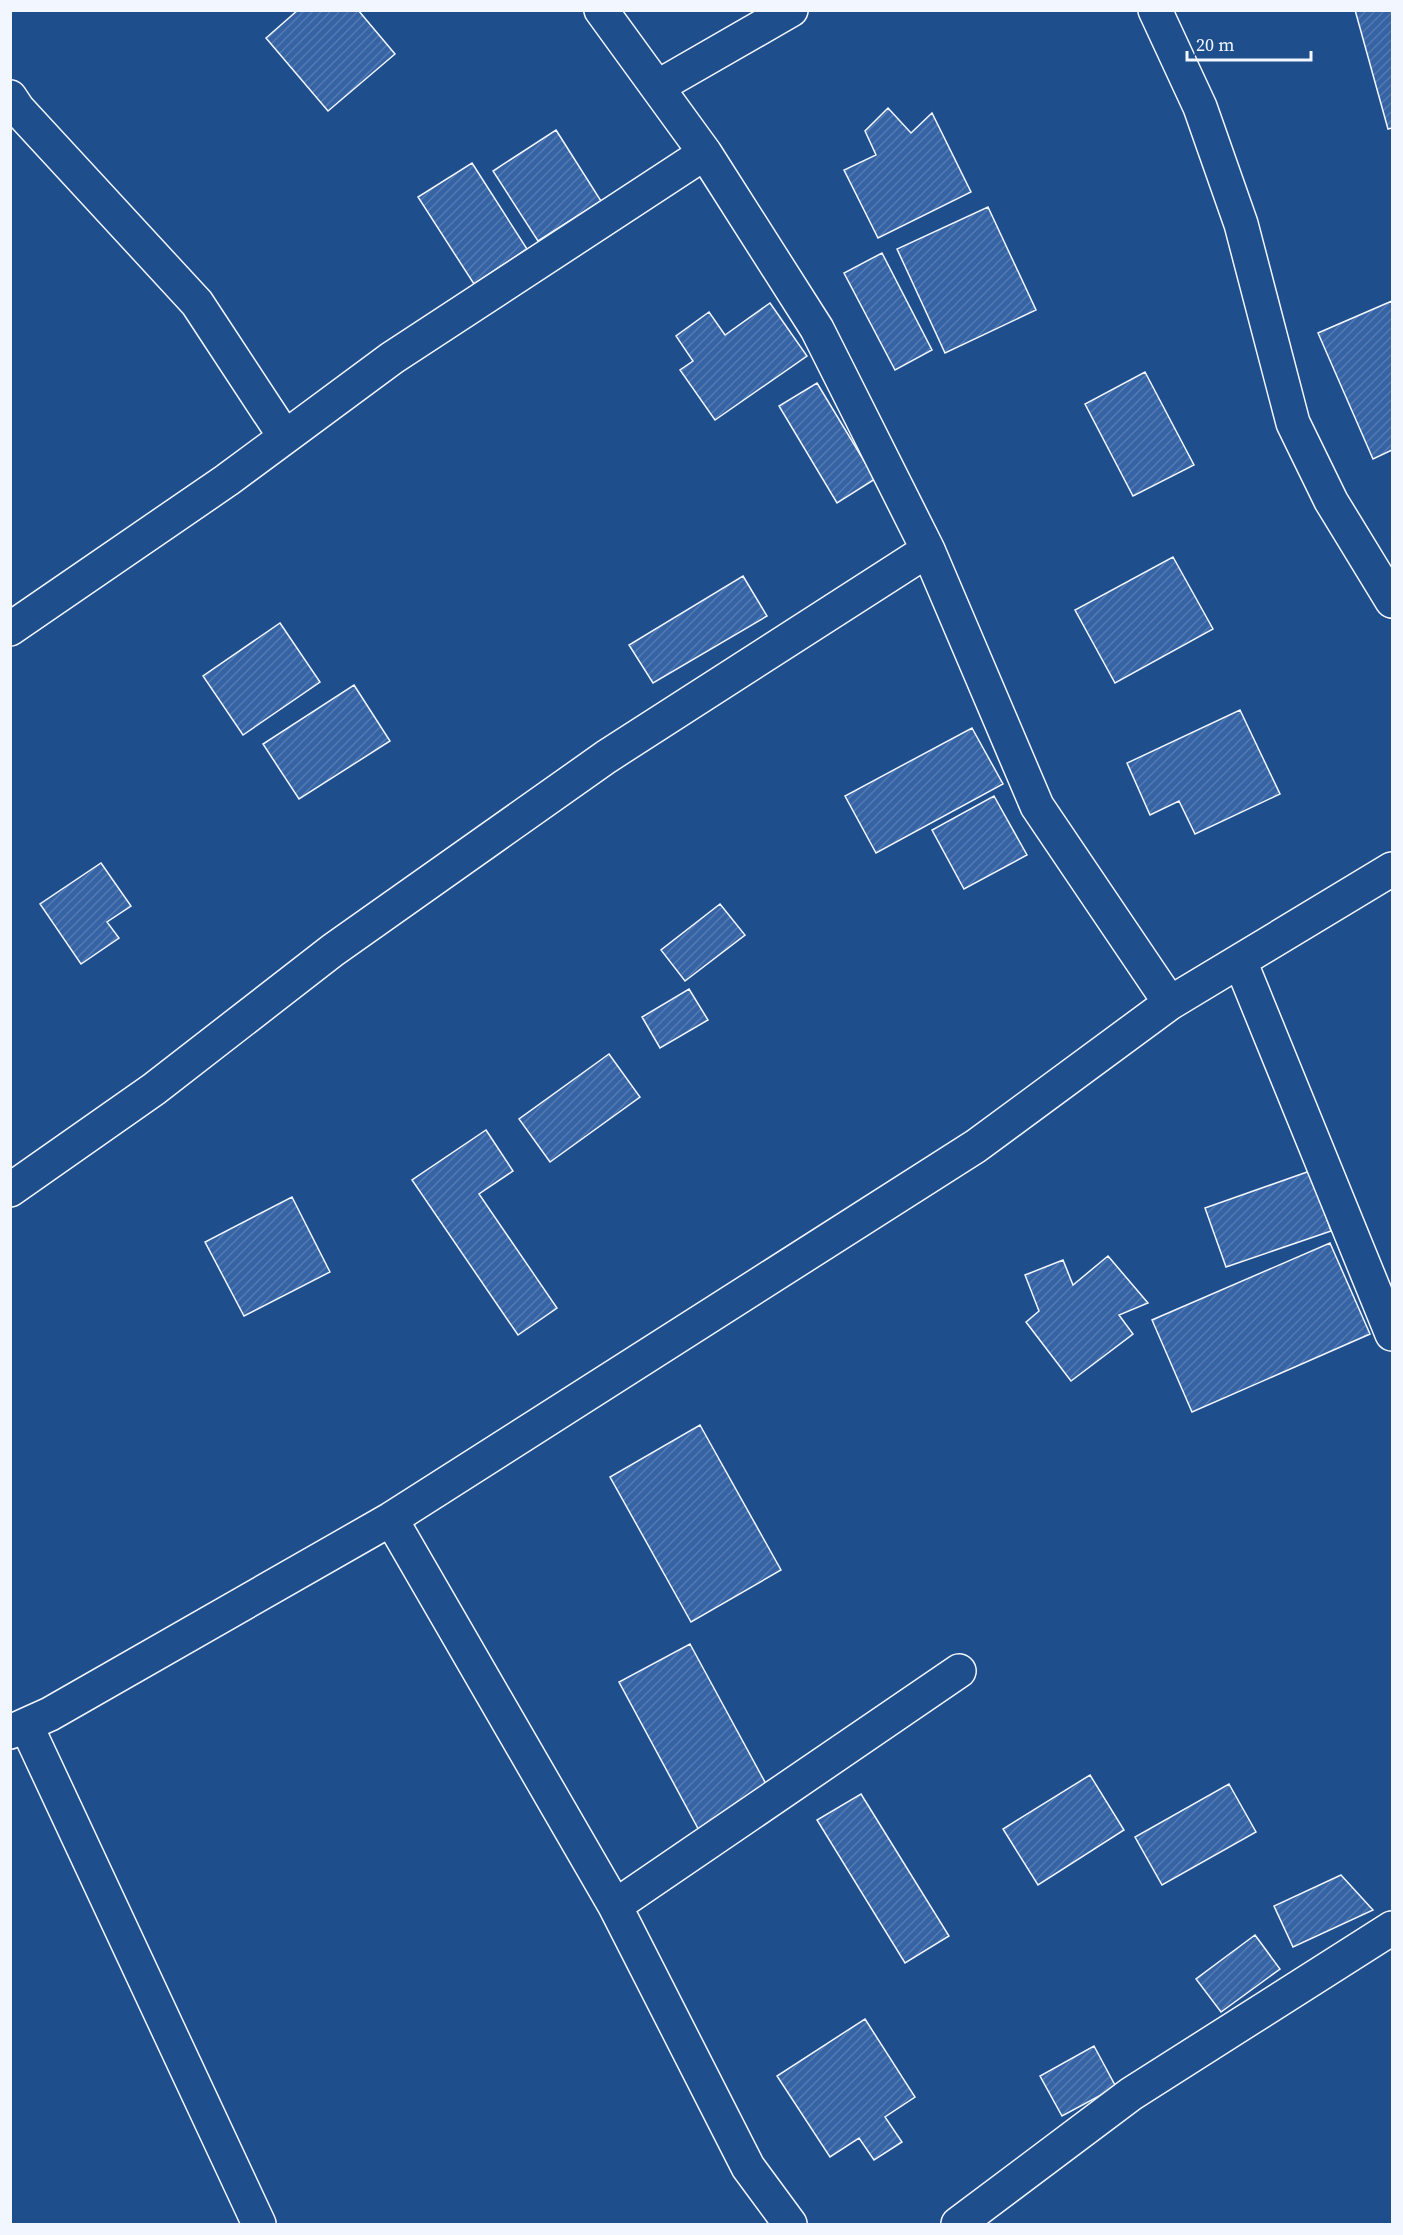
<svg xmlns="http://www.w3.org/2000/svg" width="1403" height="2235" font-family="'Source Serif 4',serif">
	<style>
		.building { fill: url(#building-hatch); stroke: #f2f6ff; stroke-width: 1.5 }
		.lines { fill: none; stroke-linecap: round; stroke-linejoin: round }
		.minor-casing { stroke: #f2f6ff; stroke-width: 36 }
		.minor { stroke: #1f4e8c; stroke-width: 33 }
	</style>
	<defs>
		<pattern id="building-hatch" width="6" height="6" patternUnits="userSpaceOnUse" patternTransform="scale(1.5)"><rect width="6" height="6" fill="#3563a3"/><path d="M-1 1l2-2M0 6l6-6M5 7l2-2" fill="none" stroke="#537ab1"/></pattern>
	</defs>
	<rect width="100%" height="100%" fill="#1f4e8c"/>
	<path class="building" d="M298,10H358L395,54L328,111L266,38Z
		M1355,10H1392V128L1388,129Z
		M888,108L911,133L932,113L971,192L878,238L844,170L876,155L865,131Z
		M556,130L601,201L538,241L493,171Z
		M472,163L527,249L474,284L418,197Z
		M988,207L1036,310L945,353L897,249Z
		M882,253L932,350L895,370L844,273Z
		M1392,301V450L1373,459L1318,333Z
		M770,303L807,356L715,420L680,370L693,361L676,336L709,312L725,335Z
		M1145,372L1194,465L1133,496L1085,404Z
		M817,383L875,479L837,503L779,406Z
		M1173,557L1213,629L1115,683L1075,610Z
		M743,576L767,616L653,683L629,645Z
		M280,623L320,682L243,735L203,676Z
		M354,685L390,741L299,799L263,744Z
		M1240,710L1280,794L1195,834L1179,801L1150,815L1127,763Z
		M972,728L1003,784L876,853L845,796Z
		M994,796L1027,855L964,889L932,830Z
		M101,863L131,906L107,922L119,938L81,964L40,904Z
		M720,904L745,935L685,981L661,950Z
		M689,989L708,1020L660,1048L642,1017Z
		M609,1054L640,1097L550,1162L519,1119Z
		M486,1130L513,1171L479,1194L557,1308L518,1335L412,1180Z
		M1310,1171L1331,1231L1226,1267L1205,1208Z
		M292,1197L330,1272L244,1316L205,1242Z
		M1330,1243L1370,1334L1192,1412L1152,1320Z
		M1108,1256L1148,1303L1119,1315L1133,1334L1071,1381L1026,1322L1039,1311L1025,1275L1063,1260L1073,1285Z
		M700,1425L781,1570L691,1622L610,1477Z
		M690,1644L772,1795L701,1834L619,1682Z
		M1090,1775L1124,1830L1038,1885L1003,1829Z
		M1229,1784L1256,1832L1162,1885L1135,1837Z
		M861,1794L949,1936L905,1963L817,1820Z
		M1341,1875L1373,1910L1293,1947L1274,1906Z
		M1255,1935L1280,1969L1221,2012L1196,1979Z
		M865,2019L915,2097L885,2117L902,2142L874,2160L859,2138L830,2157L777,2076Z
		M1094,2046L1116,2087L1062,2116L1040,2076Z"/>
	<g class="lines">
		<g class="minor-casing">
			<path id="minor" d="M601,10L705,153L817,329L928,550L1037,806L1170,1003
				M1155,10L1200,107L1241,224L1293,423L1331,501L1392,601
				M657,87L791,10
				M10,97L18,109L197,303L285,437
				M10,629L227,480L392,358L705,153
				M1240,961L1392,1334
				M10,1190L154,1089L333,950L606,757L928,550
				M391,1519L615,1906L748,2167L790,2224
				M26,1725L259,2224
				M10,1732L50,1714L391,1519L976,1146L1170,1003L1392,869
				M615,1906L959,1671
				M958,2224L1131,2094L1392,1928"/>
		</g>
		<use href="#minor" class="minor"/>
	</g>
	<rect width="1403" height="2235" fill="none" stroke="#f2f6ff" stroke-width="24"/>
	<path d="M1187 51v9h124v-9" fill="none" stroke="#f2f6ff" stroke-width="3"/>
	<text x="1196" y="51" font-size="18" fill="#f2f6ff" stroke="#1f4e8c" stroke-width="4.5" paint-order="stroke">20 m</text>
</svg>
